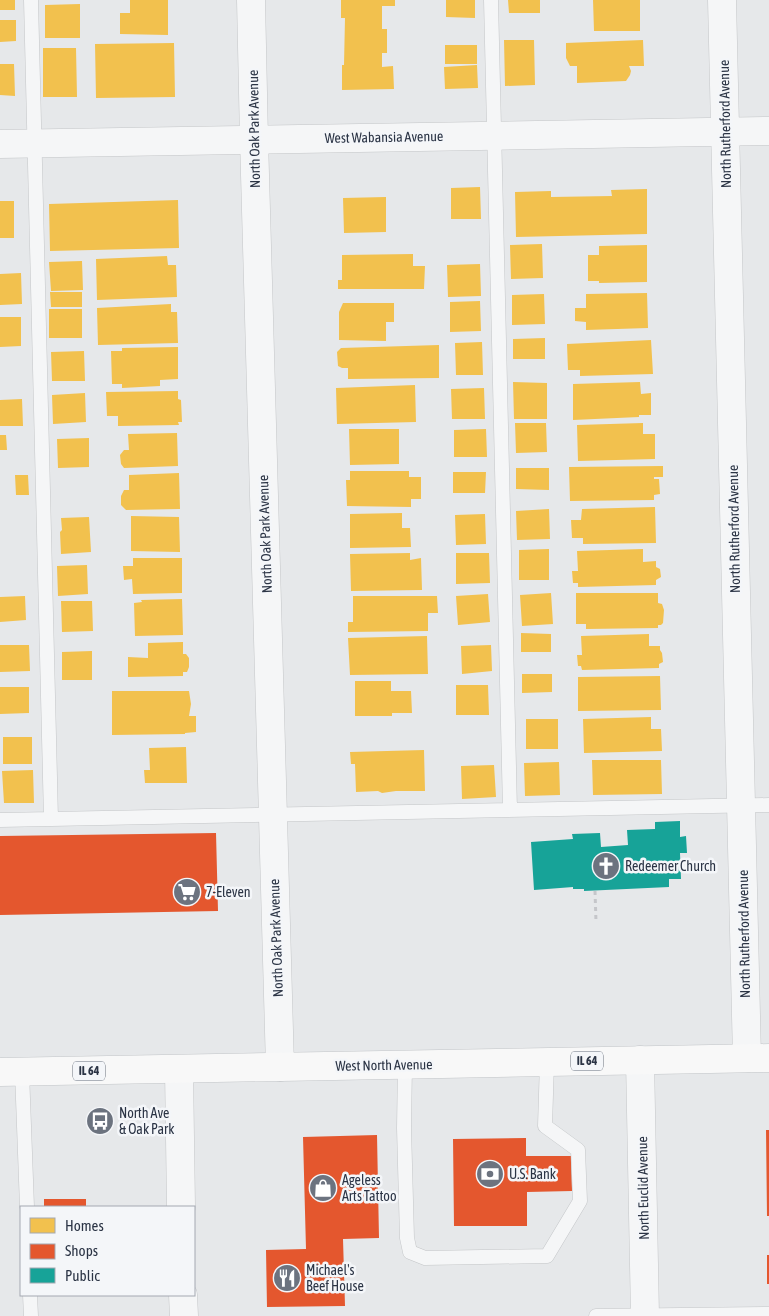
<svg xmlns="http://www.w3.org/2000/svg" width="769" height="1316" font-family="'Asap Condensed',sans-serif">
	<style>
		.homes { fill: #f2c14e }
		.shops { fill: #e4572e }
		.public { fill: #17a398 }
		.lines { fill: none; stroke-linecap: round; stroke-linejoin: round }
		.service-casing { stroke: #c4c6c8; stroke-width: 15 }
		.minor-casing { stroke: #c4c6c8; stroke-width: 29 }
		.tertiary-casing { stroke: #c4c6c8; stroke-width: 29 }
		.primary-casing { stroke: #c2c5c8; stroke-width: 29 }
		.path { stroke: #c5c6ca; stroke-width: 3; stroke-dasharray: 4 4; stroke-linecap: butt }
		.service { stroke: #f5f6f7; stroke-width: 14 }
		.minor { stroke: #f5f6f7; stroke-width: 28 }
		.tertiary { stroke: #f5f6f7; stroke-width: 28 }
		.primary { stroke: #f8f8f8; stroke-width: 28 }
		.labels { text-anchor: middle; dominant-baseline: central; stroke-width: 5; stroke-linejoin: round; paint-order: stroke }
		.shield { fill: #f4f6f9; stroke: #676e7b; stroke-width: 1 }
		.shield-label { font-size: 12px; font-weight: bold; fill: #2b3445 }
		.street-label { font-size: 14px; fill: #2b3445; stroke: #f4f6f9 }
		.poi-label { font-size: 14px; fill: #2b3445; stroke: #f4f6f9; text-anchor: start }
	</style>
	<rect width="100%" height="100%" fill="#e6e8ea"/>
	<path class="homes" d="M0,0H15V10H0Z
		M130,0H168V35L120,34V13H130Z
		M341,0H395V6H382V29H387V53H382V67L393,66L394,89L342,90V65H344L345,18H341Z
		M446,0H475V18L446,17Z
		M508,0H540V13H509Z
		M593,0H640V31H594Z
		M80,4V38H45V5Z
		M0,20H16V41L0,42Z
		M504,40H534L535,85L505,86Z
		M643,40L644,66H629L631,71L630,75L626,81L577,83V66H570L566,58V43Z
		M174,43L175,97L96,98L95,44Z
		M445,45H477V64H445Z
		M43,48H76L77,97H43Z
		M0,64H14L15,96L0,95Z
		M477,65L478,88L445,89L444,67Z
		M480,187L481,219H451V188Z
		M647,189V234L516,237L515,192L551,191V197L612,196L611,190Z
		M386,197V232L344,233L343,198Z
		M178,200L179,248L50,251L49,204Z
		M0,201H14V238H0Z
		M542,244L543,278L511,279L510,245Z
		M647,245V282L599,283V281H588V255H599V246Z
		M413,254V266H425L424,289H338V280H342V255Z
		M167,256L168,265H176L177,297L97,300L96,259Z
		M82,261L83,290L51,291L49,262Z
		M480,264L481,296L448,297L447,265Z
		M21,273L22,304L0,305V274Z
		M50,292H82V307H51Z
		M647,293L648,328L586,330V322L575,321V308H586V294Z
		M544,294L545,324L512,325V295Z
		M480,301L481,331L450,332V302Z
		M343,303H394V322H386V341L339,340V312Z
		M171,304V312H177L178,343L98,345L97,308Z
		M49,309H82V338H49Z
		M0,317H21V346L0,347Z
		M545,338V359H513V339Z
		M651,340L653,374L580,376V370H568L567,344Z
		M482,342L483,375H456L455,343Z
		M439,345V378L348,379V368H342L338,366L337,352L341,348Z
		M178,347V379L160,380V386L122,388V384H112L111,351H122V348Z
		M84,351L85,381H52L51,352Z
		M513,382L547,383V419H514Z
		M640,382L641,394L651,393V415H639V417L573,420V384Z
		M415,385L416,422L337,424L336,388Z
		M484,388L485,419H452L451,389Z
		M178,391V399L181,400L182,422H178L179,425L118,426V416H107L106,392Z
		M85,393L86,422L53,424L52,395Z
		M22,399L23,426H0V400Z
		M515,423H546L547,452L516,453Z
		M643,423V434H655V459L578,461L577,425Z
		M349,429H399V464L350,465Z
		M486,429L487,457H454V430Z
		M177,433L178,466L124,468L121,464L120,455L124,450H129L128,434Z
		M0,435H6L7,450H0Z
		M89,438V467L58,468L57,439Z
		M663,466V477H654V479H659L660,494L654,495V500L570,501L569,467Z
		M516,468H549V490L516,489Z
		M350,471H409V477H421V499H411V507L347,506L346,480H350Z
		M453,472H486L485,493H453Z
		M179,473L180,509L126,510L121,505V496L124,490H129V475Z
		M15,475H28L29,495H16Z
		M655,507L656,543L583,544V538H572L571,520H581L582,509Z
		M549,509L550,539L517,540L516,511Z
		M402,513V528H410L411,547L350,548V514Z
		M485,514L486,544L456,545L455,515Z
		M131,516L179,517L180,552L131,551Z
		M89,517L91,552L61,554L60,532L62,530L61,518Z
		M549,549V580H519V550Z
		M643,549V562L656,561V567L660,569L661,577L656,580V585L578,587V583H573L572,571H578L577,551Z
		M410,553V560L421,558L422,590L351,591L350,554Z
		M456,553H489L490,583L456,584Z
		M133,558H182V593L133,594L132,579L124,580L123,566H133Z
		M87,565L88,594L58,596L57,566Z
		M551,593L553,624L522,626L520,595Z
		M576,593H658V603L662,604L664,610L663,623L661,625H658V628L586,629V624H576Z
		M488,594L490,622L458,625L456,596Z
		M25,596L26,620L0,622V597Z
		M353,596H437L438,613H428V631L348,632V622H353Z
		M182,599L183,635L135,636L134,603L142,602L141,600Z
		M61,601H92L93,631L62,632Z
		M521,633L551,634V652H521Z
		M649,634V646H660V650L662,653L663,662L659,664V668L582,670L581,666H578L577,655H582L581,636Z
		M427,636L428,674L350,675L348,638Z
		M183,642V654H186L189,658V667L187,672H183V676L128,677V657L148,658V643Z
		M0,645H29L30,671L0,672Z
		M491,645L492,671L462,674L461,646Z
		M92,651V680H62V652Z
		M522,674H552V692L522,693Z
		M660,676L661,710L578,711V677Z
		M355,681H391V691H411L412,713H392V716H355Z
		M456,685H488L489,715H456Z
		M0,687H29V713L0,714Z
		M112,691H189L191,704L189,716H196V732L185,733V734L112,735Z
		M651,717V729H661L662,751L584,753L583,719Z
		M526,719H558V749H526Z
		M3,737H32V764H3Z
		M186,747L187,783H145L144,770H150L149,748Z
		M424,750L425,791H396L382,793L378,791L356,792L355,764H351L350,752Z
		M592,760H661L662,794L593,795Z
		M559,762L560,795L525,796L524,763Z
		M494,765L496,797L462,799L461,766Z
		M33,770L34,803H4L2,771Z"/>
	<path class="shops" d="M216,833L218,911L0,915V836Z
		M766,1130H769V1216H767Z
		M377,1135L379,1238L343,1239L345,1306L267,1307L266,1250L306,1249L303,1137Z
		M526,1138V1156H571L572,1191L527,1192V1226H454L453,1139Z
		M44,1199H86V1207H44Z
		M767,1255H769V1284H767Z"/>
	<path class="public" d="M680,821V837L686,836L687,853H680L681,879H669V887L584,891V889H573V887L534,890L531,842L573,839L572,834L600,833L601,847L628,845L627,830L655,829V822Z"/>
	<g class="lines">
		<g class="service-casing">
			<path id="service" d="M31,0L51,819
				M491,0L510,810
				M0,820L769,805
				M405,1064L404,1128L407,1238L410,1252L425,1258L547,1256L580,1201L578,1150L545,1126L547,1062
				M22,1072L27,1207
				M30,1295L31,1316
				M596,1316L769,1314"/>
		</g>
		<g class="minor-casing">
			<path id="minor" d="M722,0L747,1058
				M0,144L769,131
				M640,1060L645,1316"/>
		</g>
		<g class="tertiary-casing">
			<path id="tertiary" d="M251,0L254,139L280,1067
				M179,1070L181,1207
				M183,1295L184,1316"/>
		</g>
		<g class="primary-casing">
			<path id="primary" d="M0,1072L769,1058"/>
		</g>
		<path class="path" d="M595,891L596,922"/>
		<use href="#service" class="service"/>
		<use href="#minor" class="minor"/>
		<use href="#tertiary" class="tertiary"/>
		<use href="#primary" class="primary"/>
	</g>
	<defs>
		<g id="church-disc" transform="scale(1.4375)"><circle r="9.5" fill="#6c737f" stroke="#f4f6f9"/><path d="M-1.2-6h2.4v3.5h3.3v2.4h-3.3V6h-2.4V-.1h-3.3v-2.4h3.3Z" fill="#fff"/></g>
		<g id="supermarket-disc" transform="scale(1.4375)"><circle r="9.5" fill="#6c737f" stroke="#f4f6f9"/><path d="M-6-5.5h2.5l.6 2H6L4.5 2H-2.5L-4.4-4H-6ZM-1.5 3.2a1.3 1.3 0 1 0 .1 0ZM3 3.2a1.3 1.3 0 1 0 .1 0Z" fill="#fff"/></g>
		<g id="bus-disc" transform="scale(1.4375)"><circle r="9.5" fill="#6c737f" stroke="#f4f6f9"/><path d="M-5-6H5V4H4V6H2V4H-2V6H-4V4H-5ZM-3.5-4V0h7V-4ZM-3.5 1.2v1.5H-2V1.2ZM2 1.2v1.5H3.5V1.2Z" fill="#fff"/></g>
		<g id="bank-disc" transform="scale(1.4375)"><circle r="9.5" fill="#6c737f" stroke="#f4f6f9"/><path d="M-6-4H6V4H-6ZM0-2.3a2.3 2.3 0 1 0 0 4.6a2.3 2.3 0 1 0 0-4.6Z" fill="#fff"/></g>
		<g id="shop-disc" transform="scale(1.4375)"><circle r="9.5" fill="#6c737f" stroke="#f4f6f9"/><path d="M-5-2.5h2.3a2.7 3.5 0 0 1 5.4 0H5L5.5 6h-11ZM-1.5-2.5h3a1.5 2.3 0 0 0-3 0Z" fill="#fff"/></g>
		<g id="restaurant-disc" transform="scale(1.4375)"><circle r="9.5" fill="#6c737f" stroke="#f4f6f9"/><path d="M-5-6h1v4h1v-4h1v4h1v-4h1v5L-1.5 .5V6h-2V.5L-5-1ZM5-6V6H3V1.5H1.5Q1.5-4 5-6Z" fill="#fff"/></g>
	</defs>
	<g fill-rule="evenodd">
		<use href="#church-disc" x="606" y="866"/>
		<use href="#supermarket-disc" x="187" y="892"/>
		<use href="#bus-disc" x="100" y="1121"/>
		<use href="#bank-disc" x="490" y="1174"/>
		<use href="#shop-disc" x="323" y="1188"/>
		<use href="#restaurant-disc" x="287" y="1278"/>
	</g>
	<g class="labels">
		<g class="shield">
			<rect x="571" y="1051.5" width="32" height="19" rx="4"/>
			<rect x="73" y="1061.5" width="32" height="19" rx="4"/>
		</g>
		<g class="shield-label">
			<text x="587" y="1061">IL 64</text>
			<text x="89" y="1071">IL 64</text>
		</g>
		<g class="street-label">
			<text transform="translate(725 124) rotate(-91)">North Rutherford Avenue</text>
			<text transform="translate(254 129) rotate(-91)">North Oak Park Avenue</text>
			<text transform="translate(384 137) rotate(-1)">West Wabansia Avenue</text>
			<text transform="translate(734 529) rotate(-91)">North Rutherford Avenue</text>
			<text transform="translate(265 534) rotate(-92)">North Oak Park Avenue</text>
			<text transform="translate(744 934) rotate(-91)">North Rutherford Avenue</text>
			<text transform="translate(276 938) rotate(-92)">North Oak Park Avenue</text>
			<text transform="translate(384 1065) rotate(-1)">West North Avenue</text>
			<text transform="translate(643 1188) rotate(-91)">North Euclid Avenue</text>
		</g>
		<g class="poi-label">
			<text x="625" y="866">Redeemer Church</text>
			<text x="206" y="892">7-Eleven</text>
			<text x="119" y="1113">North Ave<tspan x="119" dy="16">&amp; Oak Park</tspan></text>
			<text x="509" y="1174">U.S. Bank</text>
			<text x="342" y="1180">Ageless<tspan x="342" dy="16">Arts Tattoo</tspan></text>
			<text x="306" y="1270">Michael's<tspan x="306" dy="16">Beef House</tspan></text>
		</g>
	</g>
	<rect x="20" y="1206" width="175" height="90" fill="#f4f6f9" stroke="#a4a8b1"/>
	<rect x="30" y="1218" width="25" height="15" fill="#f2c14e" stroke="#a4a8b1"/>
	<text x="65" y="1231" font-size="15" fill="#2b3445">Homes</text>
	<rect x="30" y="1244" width="25" height="15" fill="#e4572e" stroke="#a4a8b1"/>
	<text x="65" y="1256" font-size="15" fill="#2b3445">Shops</text>
	<rect x="30" y="1268" width="25" height="15" fill="#17a398" stroke="#a4a8b1"/>
	<text x="65" y="1281" font-size="15" fill="#2b3445">Public</text>
</svg>
